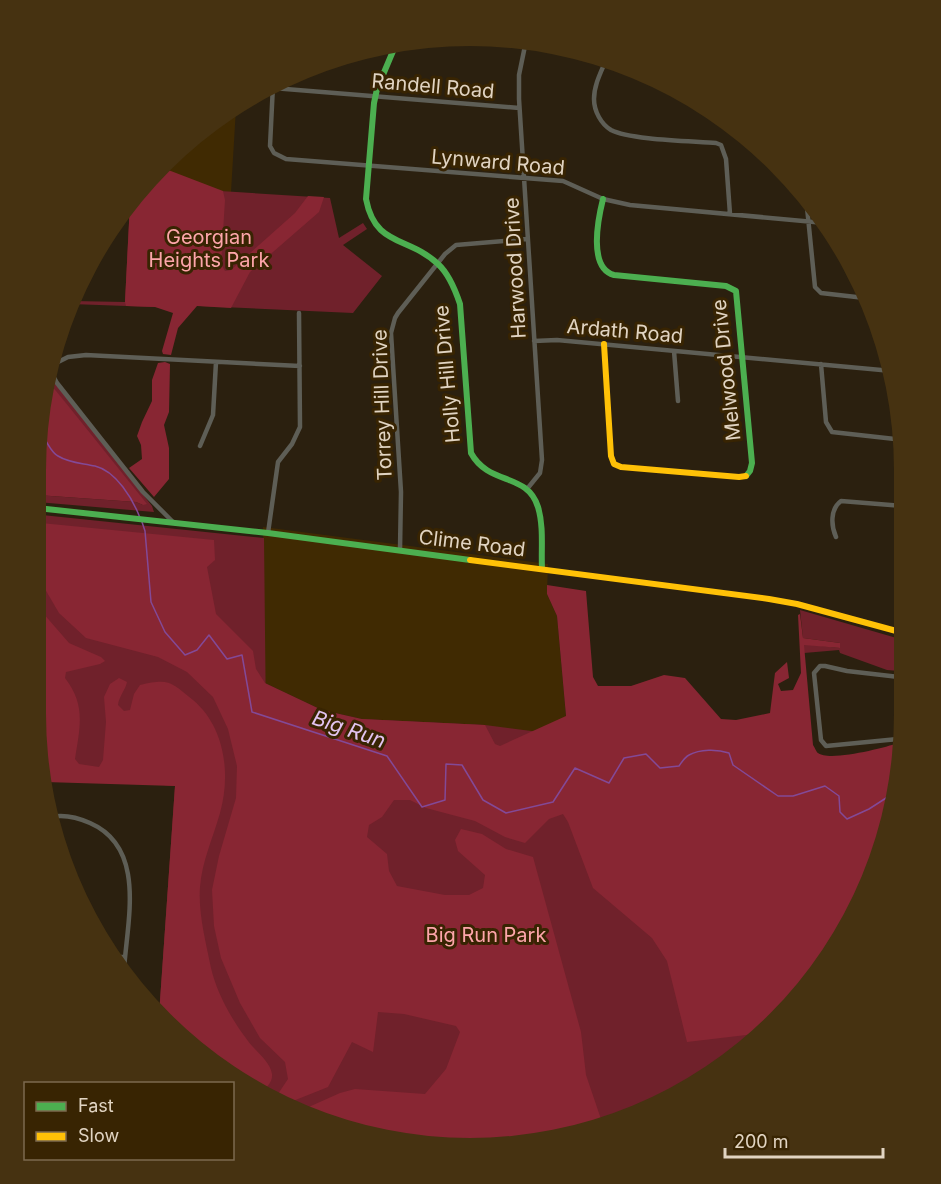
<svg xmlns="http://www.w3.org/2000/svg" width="941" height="1184" font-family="Inter,sans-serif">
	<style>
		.built { fill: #402a02 }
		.green { fill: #70212b }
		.forest { fill: #882633 }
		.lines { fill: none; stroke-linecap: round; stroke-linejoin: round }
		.stream { stroke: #834997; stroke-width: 1.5 }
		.street { stroke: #5e5e56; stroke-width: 4.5 }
		.fast { stroke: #4caf50; stroke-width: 6 }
		.slow { stroke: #ffc107; stroke-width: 6 }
		.labels { text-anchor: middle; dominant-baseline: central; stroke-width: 6; stroke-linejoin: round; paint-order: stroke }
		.street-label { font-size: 20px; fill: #e1d4c2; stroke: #382402 }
		.park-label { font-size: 20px; fill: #fea5aa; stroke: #382402 }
		.water-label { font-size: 21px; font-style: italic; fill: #e3c4f1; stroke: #382402 }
	</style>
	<rect width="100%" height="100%" fill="#2b200f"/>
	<path class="built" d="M236,108L231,192L142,186L144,184Z
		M263,527L548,564L547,594L557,616L566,717L500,746L485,725L362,719L322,710L265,683Z"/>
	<path class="green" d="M142,186L330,198L339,238L363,223L367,229L343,245L382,276L353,313L156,304L155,307L71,304L73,301L125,302L130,203Z
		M50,377L152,506L154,512L37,502V495L136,502L143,505L49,382Z
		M42,515L264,538L266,724L362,719L485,725L594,739L822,841L872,879L832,955L757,1040L687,1090L583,1133L470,1148L358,1133L253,1090L163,1020L159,1015L175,786L44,775L36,713L37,520Z
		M800,610L900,639L899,671L887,670L840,653L839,650L804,653V644L839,648L840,643L803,638Z"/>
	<path class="forest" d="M163,168L223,191L225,200L221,264L225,271L231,270L295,213L308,196L324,197L319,212L250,272L231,308L197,306L178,328L171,355L163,354L162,351L173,313L155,307L126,306L125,302L130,203L144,184Z
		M165,362L170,364L169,412L164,425L169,448V479L154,497L129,468L142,459L141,445L137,436L142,422L152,401V380L158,363Z
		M49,382L147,504L143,505L136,502L37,495V442Z
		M41,523L214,540L215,560L207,567L216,614L253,651L256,669L265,683L322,710L362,719L485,725L495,744L500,746L566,716L557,616L547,594V585L586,591L593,677L598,686H631L664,675L685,678L721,719L736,720L770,713L775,673L787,662L789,678L778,684L781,691L793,690L801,673L798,615L800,614L803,638L840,643V648L804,645L813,745C814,746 817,753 818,753C829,762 884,748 898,743L897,798L872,879L832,955L763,1033L687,1042L667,961L652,938L593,888L568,822L563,814L549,819L525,843L505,837L475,821L426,808L410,800H394L382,817L369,825L367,837L387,854L389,871L397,886L445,895H469L483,888L485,875L458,851L455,840L461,829L482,834L506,849L533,857L581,1032L586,1075L603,1125L583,1133L470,1148L358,1133L302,1110L340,1093L355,1089L425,1094L446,1069L460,1032L456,1026L404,1014L378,1012L373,1052L352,1042L328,1087L288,1103L276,1097L288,1079L285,1062L260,1038L240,1003L221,958L214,926L212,890L219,856L236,798L237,766L228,729L213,697L187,672L158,657L86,638L59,613L45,589L37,551Z
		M36,605L69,643L101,657L105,661L100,664L66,672L65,678C86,705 80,727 75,759L79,764L99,767L103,760L106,722L104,697L110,684L119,678L127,682C125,691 119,696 118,705L124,711L130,710L134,694L140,685C169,678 171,682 193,700C225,727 231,774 220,813C213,838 202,861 200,887C198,913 206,943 211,968C217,994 232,1020 248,1041C255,1051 270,1061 272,1074C273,1082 266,1088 261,1093L253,1090L163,1020L159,1015L175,786L45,782L36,713Z"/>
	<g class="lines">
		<path class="stream" d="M40,429C44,437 50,452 58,456C69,463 82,463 95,466C116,471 133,499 140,518
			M142,522L145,531L151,602L165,632L185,655L197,650L209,635L227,659L242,655L252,712L387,756L422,807L445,800L446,764L462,765L483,800L506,813L553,802L575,768L609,783L624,758L646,754L660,768L679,766C681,763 685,757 689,755C700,749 717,749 729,753L733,765L778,796H793L825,786L839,796L840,812L847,819L869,809L897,791"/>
		<path class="street" d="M526,41L519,75V99L542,460L540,473L527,489
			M606,60C601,72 594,85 594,99C594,111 601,124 611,130C630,140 692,141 716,143L721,145L726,159L730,214
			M273,85L270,146L274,153L286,159L563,181L603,199L630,205L825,223
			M273,88L519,108
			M806,197L815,287L821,293L865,298
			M534,341L557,340L892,371
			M674,351L678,401
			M821,364L826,422L832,432L904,440
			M52,365L68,357L86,355L300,366
			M51,372L57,383L143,492L173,522
			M200,446L213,415L216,362
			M268,533L278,462L292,444L300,427L299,313
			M836,537C831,526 830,509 841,501L903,506
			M400,550L401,492L391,333L395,318L398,313L445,254L456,245L527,239
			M898,739L826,746L821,740L814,673L820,666H825L847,671L899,677
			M50,817C64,814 77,817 90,823C147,848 127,921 124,970
			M114,957H125"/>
		<path class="fast" d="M396,44L377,89L374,103L366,199C375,247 408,236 438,264C449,274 455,289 460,304L471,453C489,486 527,472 538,507C544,527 541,549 542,569
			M603,199C598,219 588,268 614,275L726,286L736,291L752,463L750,471L746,476
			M37,508L268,533L470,560"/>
		<path class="slow" d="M604,344L611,456L614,464L621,467L739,477L746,476
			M470,560L769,599L797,604L900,632"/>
	</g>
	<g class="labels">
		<g class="street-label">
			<text transform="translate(433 86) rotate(5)">Randell Road</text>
			<text transform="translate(498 162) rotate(5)">Lynward Road</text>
			<text transform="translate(515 268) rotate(-93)">Harwood Drive</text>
			<text transform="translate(625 331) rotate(5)">Ardath Road</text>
			<text transform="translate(726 370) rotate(-96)">Melwood Drive</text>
			<text transform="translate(447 374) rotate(-95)">Holly Hill Drive</text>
			<text transform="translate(382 405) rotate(-92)">Torrey Hill Drive</text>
			<text transform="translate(472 543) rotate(7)">Clime Road</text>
		</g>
		<g class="park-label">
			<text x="209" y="237">Georgian<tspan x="209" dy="23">Heights Park</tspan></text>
			<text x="486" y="935">Big Run Park</text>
		</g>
		<g class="water-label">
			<text transform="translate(349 729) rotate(19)">Big Run</text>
		</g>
	</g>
	<path d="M0 0H941V1184H0ZM470 46H470A424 424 0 0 1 894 470V714A424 424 0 0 1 470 1138H470A424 424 0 0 1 46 714V470A424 424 0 0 1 470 46Z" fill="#463211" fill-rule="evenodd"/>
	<rect x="24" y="1082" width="210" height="78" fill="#382402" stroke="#7c6a4f" stroke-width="1.5"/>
	<rect x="36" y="1102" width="30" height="9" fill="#4caf50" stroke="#7c6a4f" stroke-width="1.5"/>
	<text x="78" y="1112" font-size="18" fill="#e1d4c2">Fast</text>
	<rect x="36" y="1132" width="30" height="9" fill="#ffc107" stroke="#7c6a4f" stroke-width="1.5"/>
	<text x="78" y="1142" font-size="18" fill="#e1d4c2">Slow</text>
	<path d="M725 1148v9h158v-9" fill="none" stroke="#e1d4c2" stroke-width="3"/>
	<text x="734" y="1148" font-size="18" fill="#e1d4c2" stroke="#382402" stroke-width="4.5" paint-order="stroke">200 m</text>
</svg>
